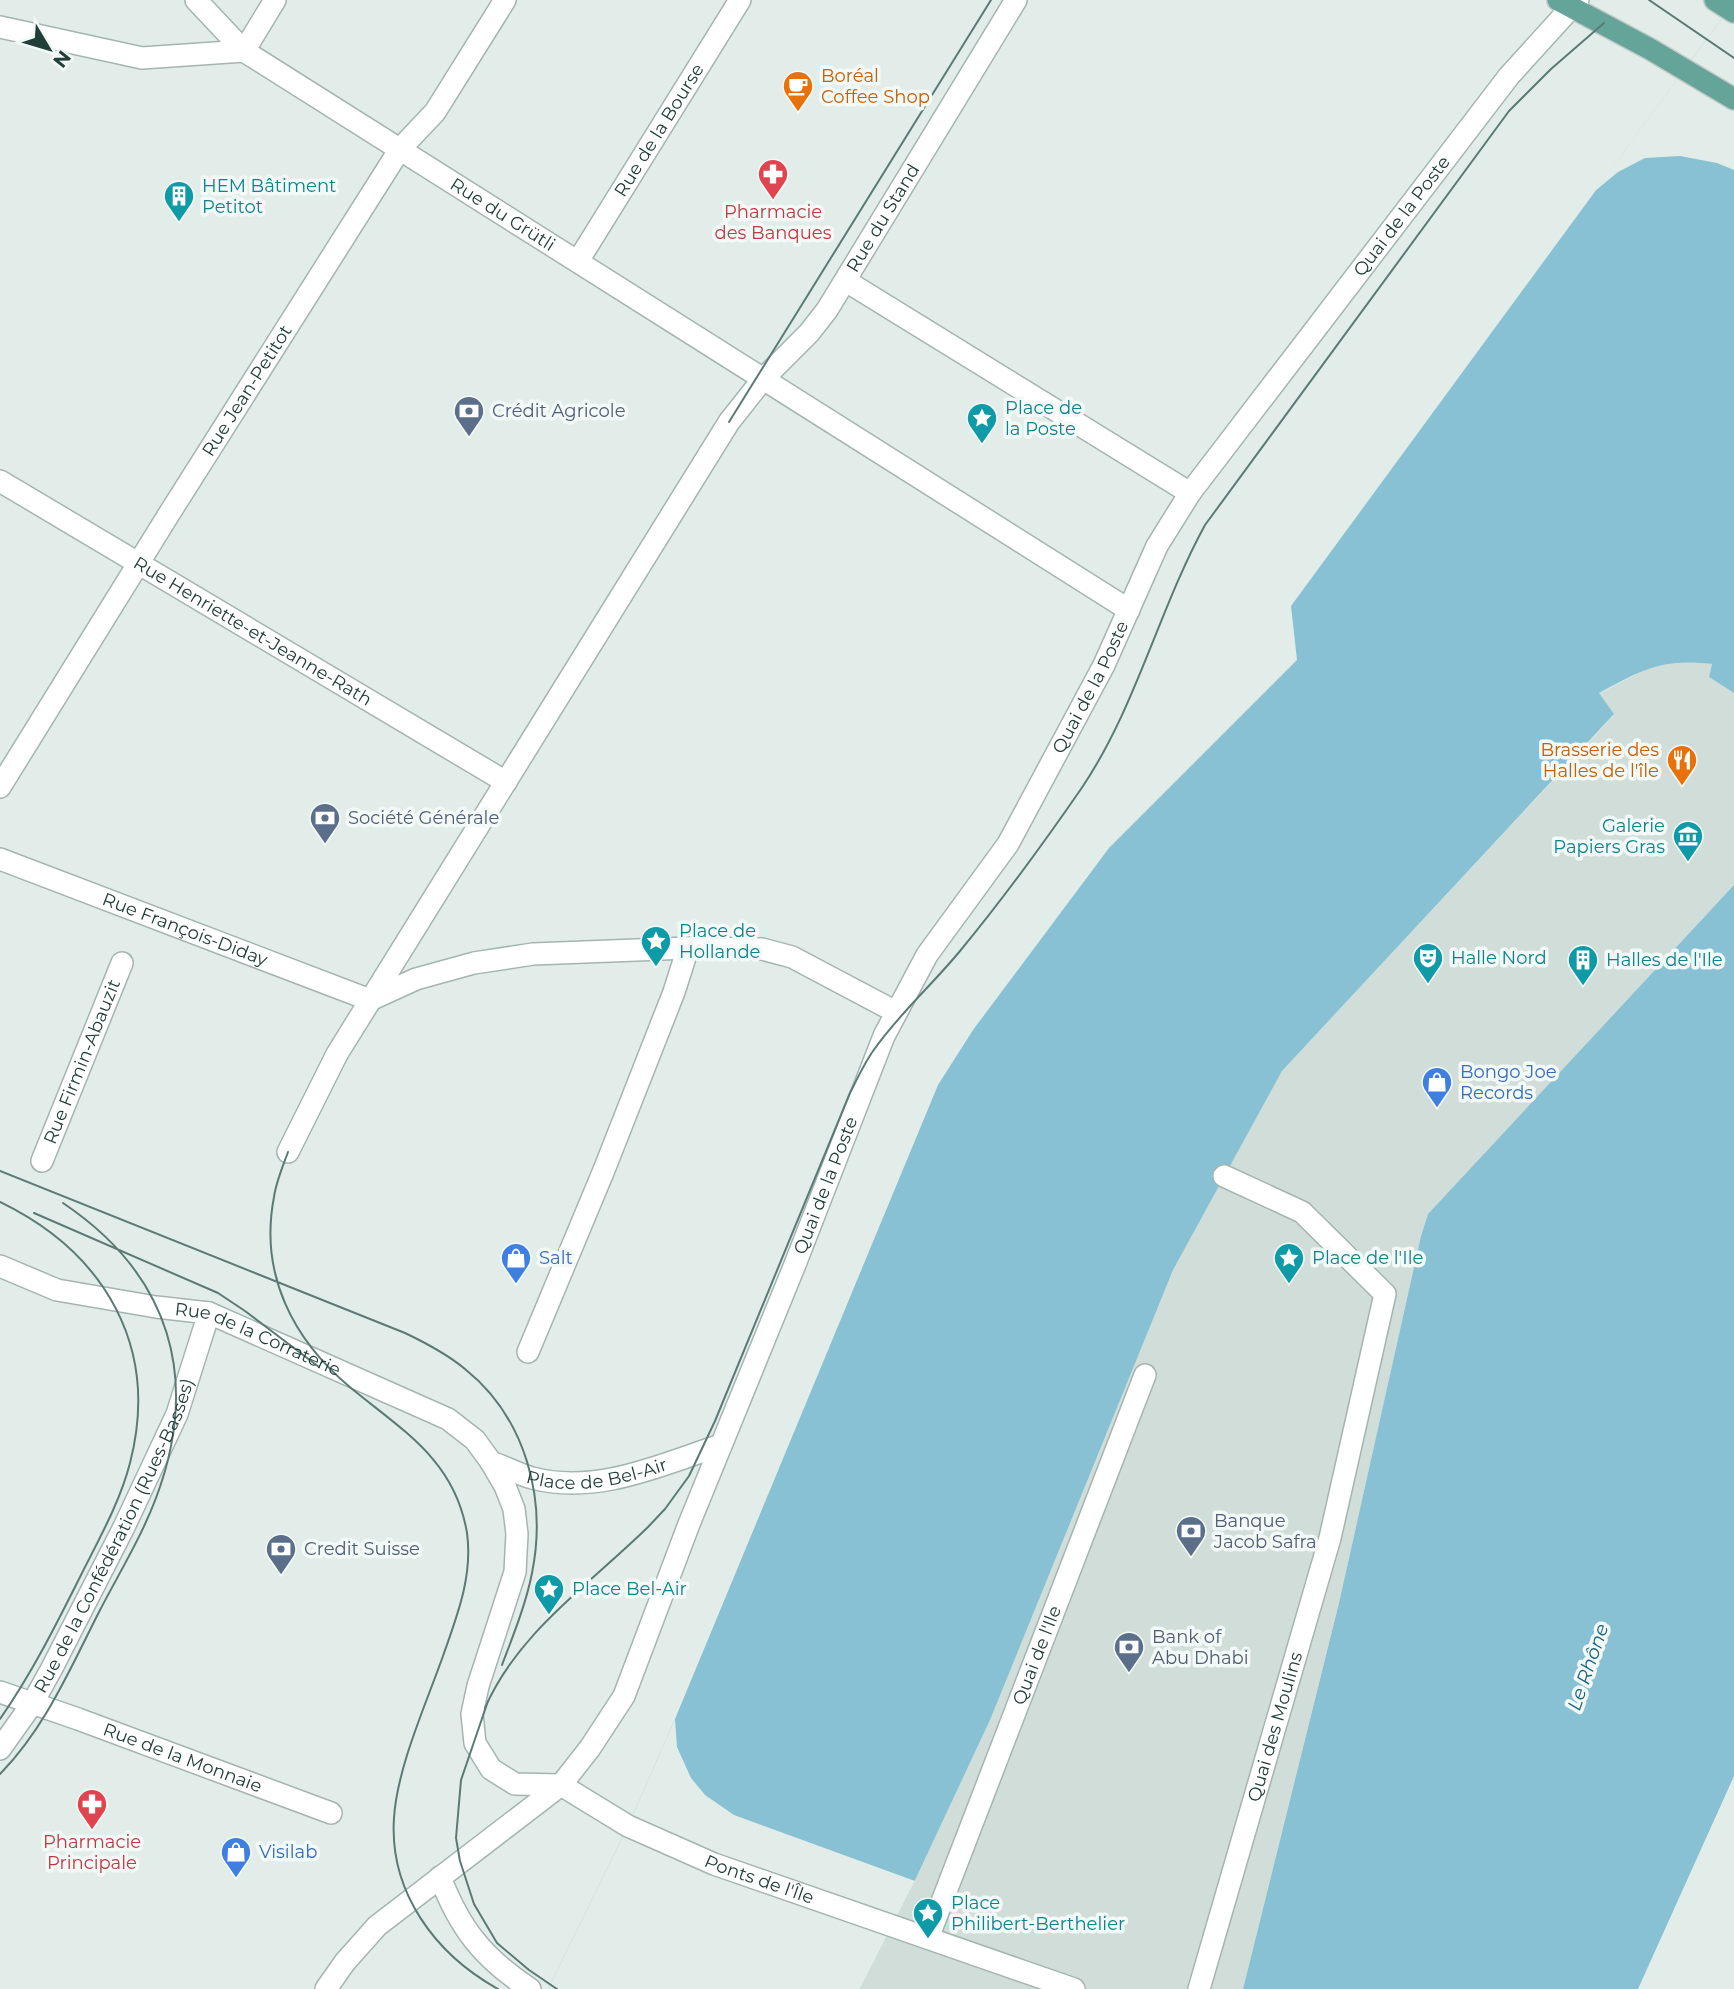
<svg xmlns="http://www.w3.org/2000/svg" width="1734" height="1989" font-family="Montserrat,sans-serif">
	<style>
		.built { fill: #d0ddd8 }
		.water { fill: #88c1d4 }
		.pier { fill: #e2ede9 }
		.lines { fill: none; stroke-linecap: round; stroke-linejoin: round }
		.minor-casing { stroke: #a4b5b1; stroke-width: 24 }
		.major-casing { stroke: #c1c9c8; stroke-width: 24 }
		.minor { stroke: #fff; stroke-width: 21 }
		.major { stroke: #65a499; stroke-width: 21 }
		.tram { stroke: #5c7a75; stroke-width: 2 }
		.labels { text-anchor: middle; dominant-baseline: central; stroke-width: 7; stroke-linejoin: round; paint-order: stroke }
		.food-label { font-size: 18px; fill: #c56008; stroke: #f3f9f6; text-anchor: start }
		.street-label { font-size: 18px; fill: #213e39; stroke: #f3f9f6 }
		.culture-label { font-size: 18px; fill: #0d838f; stroke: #f3f9f6; text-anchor: start }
		.health-label { font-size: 18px; fill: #be3a42; stroke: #f3f9f6 }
		.service-label { font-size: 18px; fill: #4e5e75; stroke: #f3f9f6; text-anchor: start }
		.shop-label { font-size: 18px; fill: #366cbe; stroke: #f3f9f6; text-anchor: start }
		.water-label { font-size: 19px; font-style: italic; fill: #19637d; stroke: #f3f9f6 }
	</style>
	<rect width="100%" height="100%" fill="#e2ede9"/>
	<path class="built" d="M1690,661L1712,664L1709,677L1734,693V885L1428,1214L1421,1236L1339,1603L1243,1989H860L910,1891L990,1720L1173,1270L1282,1071L1614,715L1598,694L1647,669L1670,662Z"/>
	<path class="water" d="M1734,2V693L1709,677L1712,664C1661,658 1642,670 1599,693L1614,714L1282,1071L1173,1270L990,1720L910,1891L860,1989H548L628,1826L675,1719L938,1085L973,1030L1109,848L1297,660L1291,606Z
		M1734,885V1776L1638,1989H1243L1339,1603L1421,1236L1428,1214Z"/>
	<path class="pier" d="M1734,2V170L1717,163L1680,156L1645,158L1618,172L1595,191Z
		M675,1719L677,1747L691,1778L705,1795L734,1815L915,1881L860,1989H548L628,1826Z"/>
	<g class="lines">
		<g class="minor-casing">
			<g id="minor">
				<path id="s1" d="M196,0L244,51L1129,610"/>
				<path d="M0,27L142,58L244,51"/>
				<path d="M244,51L275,0"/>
				<path id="s2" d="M578,261L740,0"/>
				<path d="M846,281L1190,493"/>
				<path id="s3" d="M0,481L506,782"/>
				<path id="s4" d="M0,787L169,514L400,149L435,112L505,0"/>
				<path id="s5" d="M0,859L370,1000"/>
				<path d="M370,1000L416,979L474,963L533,954L688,948L762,949L792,957L896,1012"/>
				<path id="s6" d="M288,1152L337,1054L729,422L763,379L809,333L827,310L1016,0"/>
				<path id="s7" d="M42,1161L122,963"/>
				<path id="s8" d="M0,1266L57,1290L156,1307L209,1313L448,1419L475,1440L491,1462L505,1486L514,1509L517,1534L515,1572L478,1686L472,1714L475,1743L491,1769L515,1784L561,1785L628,1826L714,1864L1074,1989"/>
				<path d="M528,1352L604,1170L674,992L688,948"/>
				<path id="s9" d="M491,1462C505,1467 518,1474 532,1478C597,1495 660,1465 721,1445"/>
				<path id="s10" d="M0,1692L78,1719L331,1813"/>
				<path id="s11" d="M0,1749L32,1704L52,1668L124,1527L177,1414L209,1313"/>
				<path d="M440,1877C460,1929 483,1958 530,1989"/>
				<path id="s12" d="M928,1938L1145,1375"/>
				<path id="s13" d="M326,1989L345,1962L377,1926L561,1785L590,1748L624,1696L689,1524L794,1267L884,1036L927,955L1008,844L1104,665L1157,546L1190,493L1509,76L1578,0"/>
				<path id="s14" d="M1199,1989L1330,1538L1385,1294L1302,1212L1224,1176"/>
			</g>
		</g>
		<g class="major-casing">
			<path id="major" d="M1558,0L1650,49L1734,99
				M1715,0L1734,12"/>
		</g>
		<use href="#minor" class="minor"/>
		<use href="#major" class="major"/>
		<path class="tram" d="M1649,0L1734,58
			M729,422L991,0
			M288,1152C283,1166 276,1182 274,1197C259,1274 293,1340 351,1388C403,1431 455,1460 467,1533C473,1576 457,1616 443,1656C426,1704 397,1768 394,1818C389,1892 435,1954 498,1989
			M0,1171L405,1333C426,1343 447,1354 465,1369C526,1418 547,1499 532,1573C526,1604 513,1636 502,1665
			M0,1202C105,1253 160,1347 130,1463C120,1502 99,1539 81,1575C56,1625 32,1673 0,1719
			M34,1213L218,1293L245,1311L319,1367
			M488,1701L461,1780L456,1838L460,1861L474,1904L497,1943L529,1970L557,1989
			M485,1708C518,1632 590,1584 648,1527L665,1509L689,1476L715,1421L850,1093C857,1079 864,1064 873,1051C898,1015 932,985 960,951C1003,899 1043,844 1081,789C1136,708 1158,611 1205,525L1509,111L1551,69L1604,23
			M0,1774C45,1728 70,1669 99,1612C118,1575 141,1538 156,1498C201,1378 170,1275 63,1203"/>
	</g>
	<defs>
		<g id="cafe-pin" transform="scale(1.575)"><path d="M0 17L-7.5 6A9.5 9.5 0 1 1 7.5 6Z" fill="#e8710a" stroke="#f3f9f6"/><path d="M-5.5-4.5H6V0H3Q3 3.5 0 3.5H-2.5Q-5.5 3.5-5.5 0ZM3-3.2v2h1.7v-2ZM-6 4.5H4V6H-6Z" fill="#fff"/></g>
		<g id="pharmacy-pin" transform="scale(1.575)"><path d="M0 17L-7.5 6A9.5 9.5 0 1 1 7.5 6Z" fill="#e0444e" stroke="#f3f9f6"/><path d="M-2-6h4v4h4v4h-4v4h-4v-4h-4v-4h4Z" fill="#fff"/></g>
		<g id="building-pin" transform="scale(1.575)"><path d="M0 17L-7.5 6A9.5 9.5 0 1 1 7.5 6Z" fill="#0f9aa8" stroke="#f3f9f6"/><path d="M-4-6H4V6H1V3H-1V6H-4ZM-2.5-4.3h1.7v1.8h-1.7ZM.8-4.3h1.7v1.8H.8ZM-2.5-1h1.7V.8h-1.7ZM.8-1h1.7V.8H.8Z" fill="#fff"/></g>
		<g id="bank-pin" transform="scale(1.575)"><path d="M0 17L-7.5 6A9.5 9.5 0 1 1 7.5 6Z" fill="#5c6f8a" stroke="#f3f9f6"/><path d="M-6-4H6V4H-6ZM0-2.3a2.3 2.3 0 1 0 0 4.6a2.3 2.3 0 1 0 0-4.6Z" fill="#fff"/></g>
		<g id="sight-pin" transform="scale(1.575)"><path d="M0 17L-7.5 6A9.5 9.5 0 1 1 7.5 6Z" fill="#0f9aa8" stroke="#f3f9f6"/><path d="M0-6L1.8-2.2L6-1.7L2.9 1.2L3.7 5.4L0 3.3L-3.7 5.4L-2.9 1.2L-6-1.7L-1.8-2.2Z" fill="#fff"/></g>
		<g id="restaurant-pin" transform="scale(1.575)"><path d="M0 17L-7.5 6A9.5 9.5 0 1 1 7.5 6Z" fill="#e8710a" stroke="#f3f9f6"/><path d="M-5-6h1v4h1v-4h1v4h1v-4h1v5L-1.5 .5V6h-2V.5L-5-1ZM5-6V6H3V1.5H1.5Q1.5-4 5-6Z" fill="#fff"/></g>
		<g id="museum-pin" transform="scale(1.575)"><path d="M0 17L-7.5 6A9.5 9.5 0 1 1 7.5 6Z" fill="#0f9aa8" stroke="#f3f9f6"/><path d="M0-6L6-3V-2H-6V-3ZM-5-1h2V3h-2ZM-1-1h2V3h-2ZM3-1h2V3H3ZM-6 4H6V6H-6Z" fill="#fff"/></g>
		<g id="theatre-pin" transform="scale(1.575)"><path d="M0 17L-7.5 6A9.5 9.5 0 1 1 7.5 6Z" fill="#0f9aa8" stroke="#f3f9f6"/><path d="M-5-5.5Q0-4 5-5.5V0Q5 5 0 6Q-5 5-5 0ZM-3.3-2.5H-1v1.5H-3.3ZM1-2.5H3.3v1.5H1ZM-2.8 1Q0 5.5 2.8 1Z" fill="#fff"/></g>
		<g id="shop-pin" transform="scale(1.575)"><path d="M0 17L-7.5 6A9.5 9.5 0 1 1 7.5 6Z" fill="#3f7fe0" stroke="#f3f9f6"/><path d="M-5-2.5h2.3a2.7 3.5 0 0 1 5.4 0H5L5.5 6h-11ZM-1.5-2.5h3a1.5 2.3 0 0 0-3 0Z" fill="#fff"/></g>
	</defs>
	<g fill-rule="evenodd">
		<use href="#cafe-pin" x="798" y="86"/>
		<use href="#pharmacy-pin" x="773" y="174"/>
		<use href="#building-pin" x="179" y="196"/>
		<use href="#bank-pin" x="469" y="411"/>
		<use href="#sight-pin" x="982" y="418"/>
		<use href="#restaurant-pin" x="1682" y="760"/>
		<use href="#bank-pin" x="325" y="818"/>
		<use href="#museum-pin" x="1688" y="836"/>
		<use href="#sight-pin" x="656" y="941"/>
		<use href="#theatre-pin" x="1428" y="958"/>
		<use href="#building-pin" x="1583" y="960"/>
		<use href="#shop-pin" x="1437" y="1082"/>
		<use href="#shop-pin" x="516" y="1258"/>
		<use href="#sight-pin" x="1289" y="1258"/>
		<use href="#bank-pin" x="1191" y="1531"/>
		<use href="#bank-pin" x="281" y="1549"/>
		<use href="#sight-pin" x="549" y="1589"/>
		<use href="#bank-pin" x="1129" y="1647"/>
		<use href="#pharmacy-pin" x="92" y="1804"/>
		<use href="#shop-pin" x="236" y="1852"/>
		<use href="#sight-pin" x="928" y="1913"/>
	</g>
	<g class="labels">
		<g class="food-label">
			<text x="821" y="76">Boréal<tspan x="821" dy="21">Coffee Shop</tspan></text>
			<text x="1659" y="750" text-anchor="end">Brasserie des<tspan x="1659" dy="21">Halles de l'île</tspan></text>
		</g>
		<g class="street-label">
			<text stroke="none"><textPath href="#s2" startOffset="154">Rue de la Bourse</textPath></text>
			<text stroke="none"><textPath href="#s1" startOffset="376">Rue du Grütli</textPath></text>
			<text stroke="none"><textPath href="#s13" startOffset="2105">Quai de la Poste</textPath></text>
			<text stroke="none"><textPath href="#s6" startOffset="1110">Rue du Stand</textPath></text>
			<text stroke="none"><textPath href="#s4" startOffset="467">Rue Jean-Petitot</textPath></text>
			<text stroke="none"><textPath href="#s3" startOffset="294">Rue Henriette-et-Jeanne-Rath</textPath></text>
			<text stroke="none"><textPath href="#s13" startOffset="1538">Quai de la Poste</textPath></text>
			<text stroke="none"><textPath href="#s5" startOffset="198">Rue François-Diday</textPath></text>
			<text stroke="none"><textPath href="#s7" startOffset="107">Rue Firmin-Abauzit</textPath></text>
			<text stroke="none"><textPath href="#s13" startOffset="971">Quai de la Poste</textPath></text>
			<text stroke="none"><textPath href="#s8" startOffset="270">Rue de la Corraterie</textPath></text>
			<text stroke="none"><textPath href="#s9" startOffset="110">Place de Bel-Air</textPath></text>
			<text stroke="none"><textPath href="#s11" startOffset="243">Rue de la Confédération (Rues-Basses)</textPath></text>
			<text stroke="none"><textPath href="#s12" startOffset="303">Quai de l'Ile</textPath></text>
			<text stroke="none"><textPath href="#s14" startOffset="273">Quai des Moulins</textPath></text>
			<text stroke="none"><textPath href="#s10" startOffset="194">Rue de la Monnaie</textPath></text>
			<text stroke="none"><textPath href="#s8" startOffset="1157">Ponts de l'Île</textPath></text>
		</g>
		<g class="culture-label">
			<text x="202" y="186">HEM Bâtiment<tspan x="202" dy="21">Petitot</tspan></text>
			<text x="1005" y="408">Place de<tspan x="1005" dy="21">la Poste</tspan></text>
			<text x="1665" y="826" text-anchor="end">Galerie<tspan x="1665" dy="21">Papiers Gras</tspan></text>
			<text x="679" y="931">Place de<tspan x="679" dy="21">Hollande</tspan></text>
			<text x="1451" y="958">Halle Nord</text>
			<text x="1606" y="960">Halles de l'Ile</text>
			<text x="1312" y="1258">Place de l'Ile</text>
			<text x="572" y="1589">Place Bel-Air</text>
			<text x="951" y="1903">Place<tspan x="951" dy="21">Philibert-Berthelier</tspan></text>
		</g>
		<g class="health-label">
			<text x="773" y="212">Pharmacie<tspan x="773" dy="21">des Banques</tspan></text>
			<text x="92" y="1842">Pharmacie<tspan x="92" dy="21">Principale</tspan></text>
		</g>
		<g class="service-label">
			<text x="492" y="411">Crédit Agricole</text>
			<text x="348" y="818">Société Générale</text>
			<text x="1214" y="1521">Banque<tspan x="1214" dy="21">Jacob Safra</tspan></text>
			<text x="304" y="1549">Credit Suisse</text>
			<text x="1152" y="1637">Bank of<tspan x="1152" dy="21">Abu Dhabi</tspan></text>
		</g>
		<g class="shop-label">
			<text x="1460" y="1072">Bongo Joe<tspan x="1460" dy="21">Records</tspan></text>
			<text x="539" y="1258">Salt</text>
			<text x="259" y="1852">Visilab</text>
		</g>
		<g class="water-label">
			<text transform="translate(1588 1667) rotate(-71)">Le Rhône</text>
		</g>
	</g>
	<g transform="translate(49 49) rotate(128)" stroke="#f3f9f6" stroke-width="5" paint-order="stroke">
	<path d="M0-5L12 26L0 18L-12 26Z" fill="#213e39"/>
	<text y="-10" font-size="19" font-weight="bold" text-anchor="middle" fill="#213e39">N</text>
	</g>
</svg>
